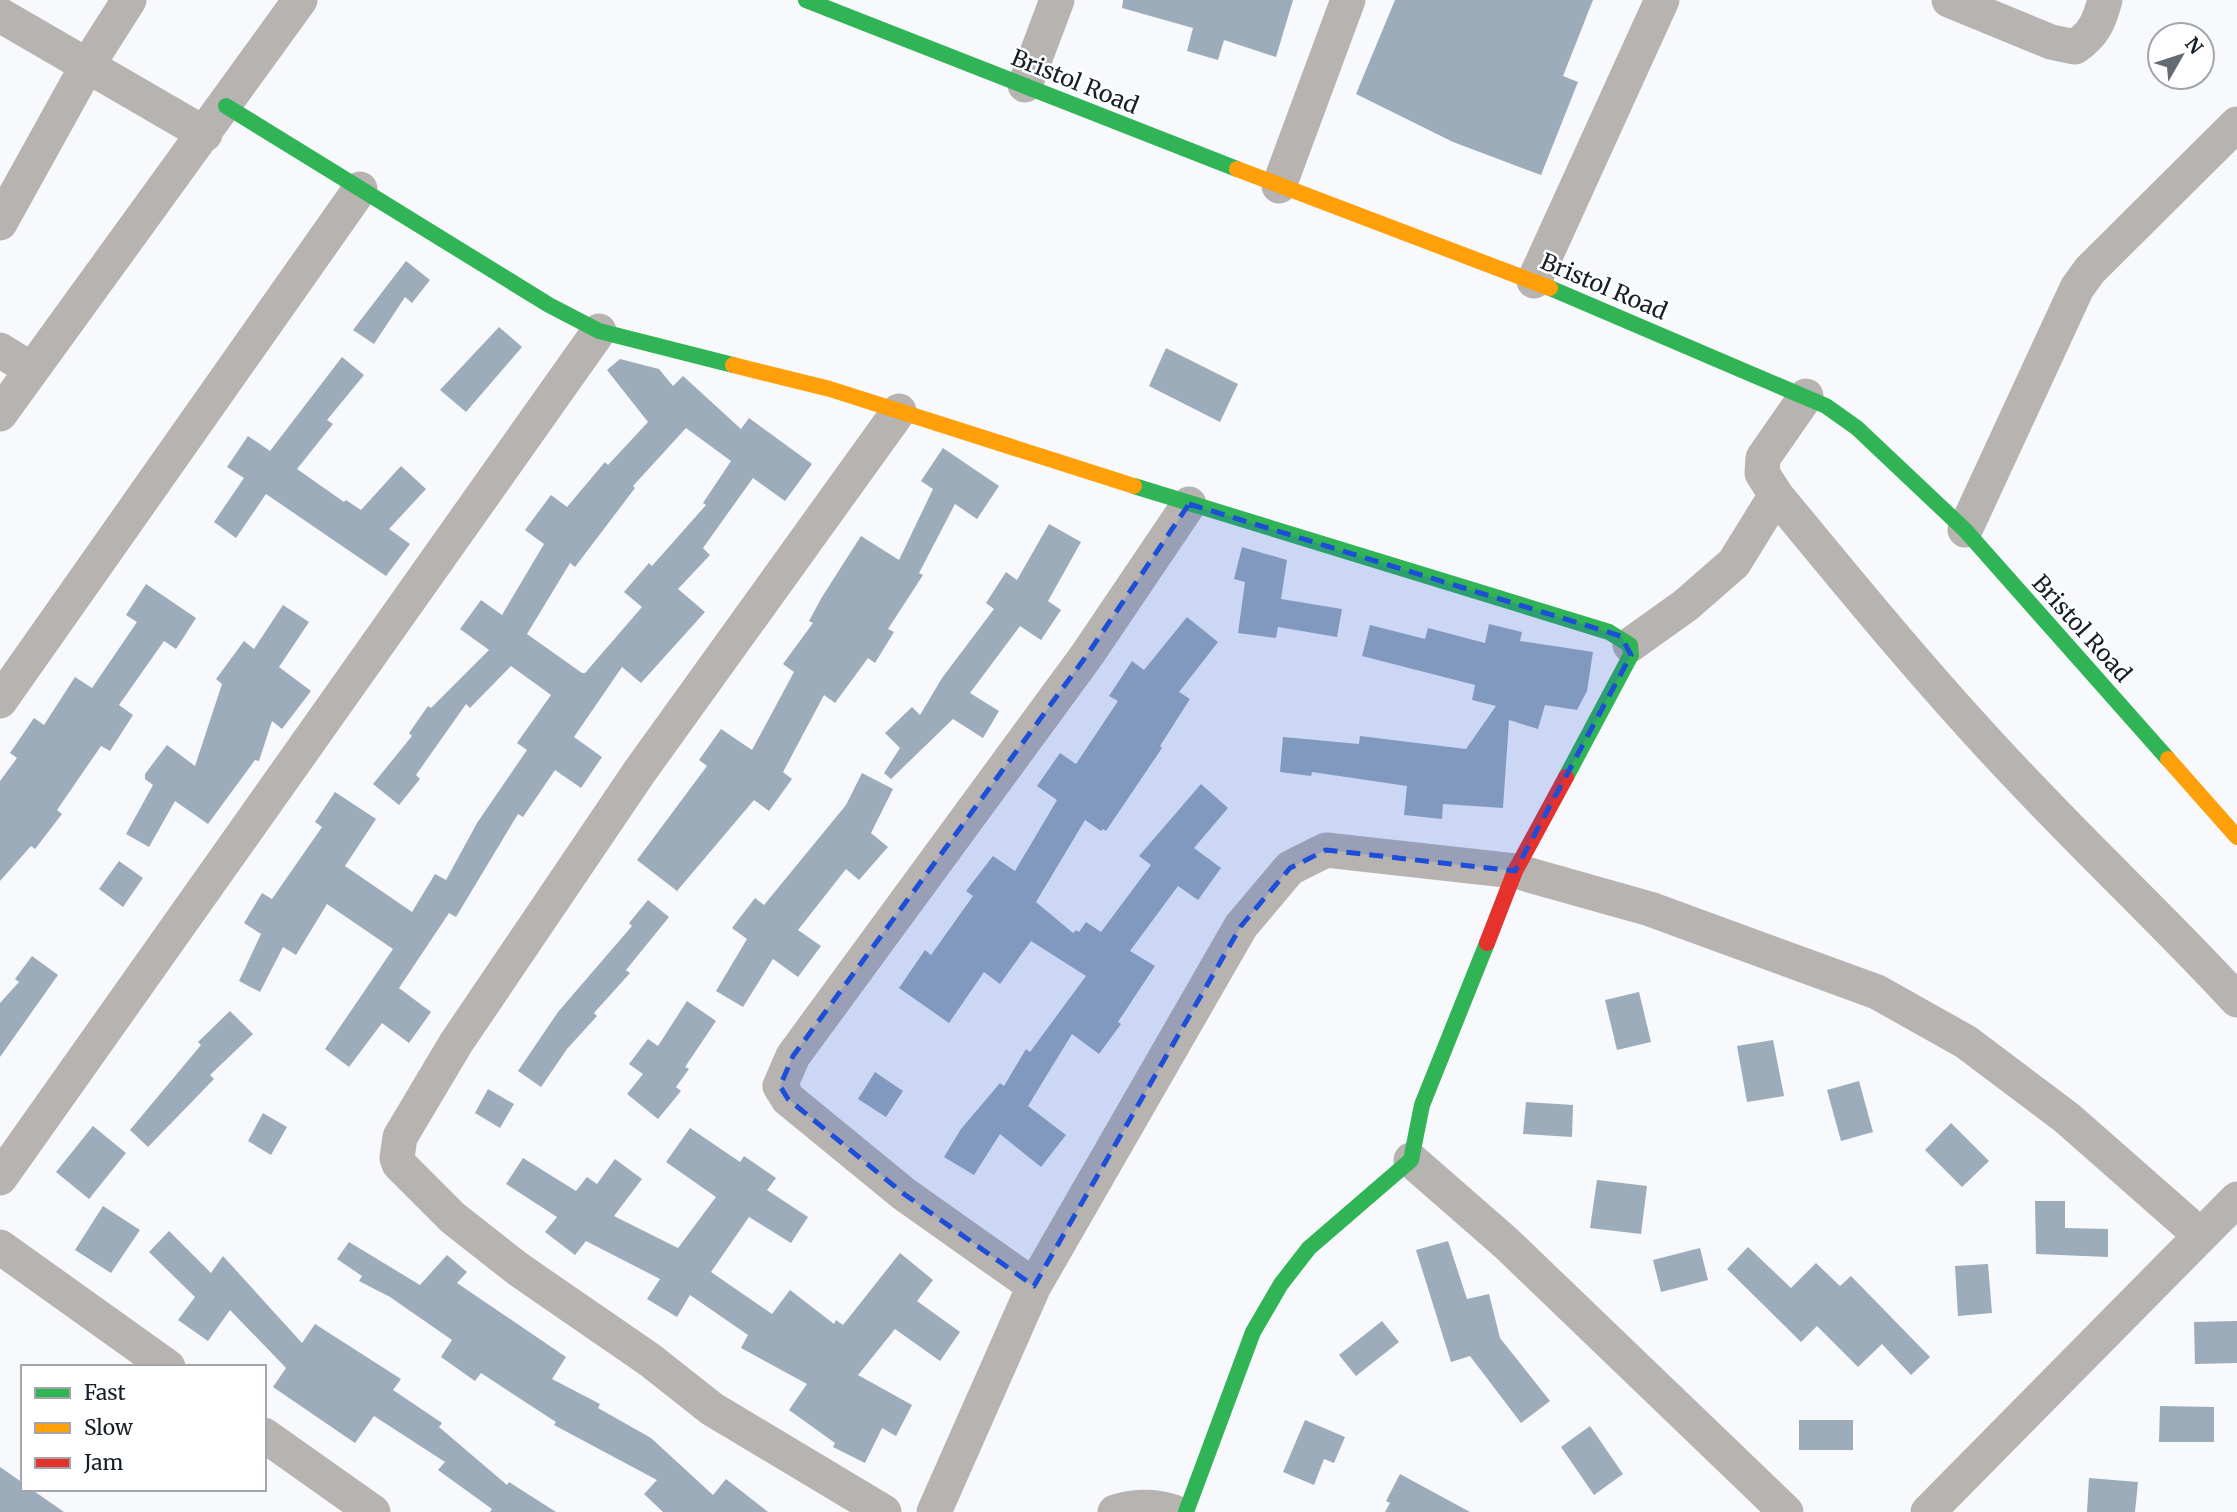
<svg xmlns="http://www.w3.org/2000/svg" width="2237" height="1512" font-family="Merriweather,serif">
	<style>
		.building { fill: #9cacba; fill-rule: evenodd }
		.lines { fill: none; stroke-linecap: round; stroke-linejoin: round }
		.street { stroke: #b7b3b0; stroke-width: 35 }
		.fast { stroke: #30b455; stroke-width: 16 }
		.slow { stroke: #ff9f0a; stroke-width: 16 }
		.jam { stroke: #e5322d; stroke-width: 16 }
		.marked { fill: #1d4ed8; fill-opacity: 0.2; stroke: #1d4ed8; stroke-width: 5; stroke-dasharray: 14 9; stroke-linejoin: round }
		.labels { text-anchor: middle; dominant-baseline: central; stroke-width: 5; stroke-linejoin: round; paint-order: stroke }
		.street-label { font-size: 23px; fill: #161f28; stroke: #fff }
	</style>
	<rect width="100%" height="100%" fill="#f7f9fc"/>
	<path class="building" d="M1123,0H1293L1276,57L1224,40L1218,60L1187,51L1193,28L1122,8Z
		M1395,0H1593L1563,76L1578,82L1541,175L1453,142L1356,94Z
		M406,261L430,280L412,303L405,297L374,344L353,330Z
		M499,327L522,347L466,412L440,390Z
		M1166,348L1238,384L1220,422L1149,386Z
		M342,357L364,375L327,420L333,424L297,469L344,502L346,500L361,510L401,466L426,489L389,529L410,544L386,576L266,494L236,538L214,522L244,478L227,467L248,436L270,451Z
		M620,359L659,369L673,386L683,376L741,429L749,418L812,464L785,501L753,478L703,548L710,555L678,589L705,612L641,683L622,667L574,737L602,757L581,788L555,770L523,817L518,814L456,917L449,913L399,988L431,1012L409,1043L382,1023L349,1067L325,1049L393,949L327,904L296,955L283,947L260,992L239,981L261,934L244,923L262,893L272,899L322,827L315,822L335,792L376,819L345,866L412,912L435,874L446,880L477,823L527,750L517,743L551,695L511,666L470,708L466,704L416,775L420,779L399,805L373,784L412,736L409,733L428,706L431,708L489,650L460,629L481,600L502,615L544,544L525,530L551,495L567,507L605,462L608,465L648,422L607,370ZM686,428L731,461L703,503L706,505L652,566L649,563L624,592L642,607L585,673H582L527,634L570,563L575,567L635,488L633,486Z
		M943,448L999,486L977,519L955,504L919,573L923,575L888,629L894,632L875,663L868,658L835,703L824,695L783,772L792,779L769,811L754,800L677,891L637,860L707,766L699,760L721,729L752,750L794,672L783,664L813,623L809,621L822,597L861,536L899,560L933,489L921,481Z
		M1049,524L1081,542L1048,601L1061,610L1041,640L1020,626L970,693L999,711L983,738L953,719L891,779L884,773L900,748L885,733L912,707L920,715L942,678L994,609L986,603L1006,572L1017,580Z
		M1242,547L1287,560L1281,599L1342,609L1337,637L1278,627L1276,638L1238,633L1245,582L1234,579Z
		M146,584L196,618L176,649L164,641L119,705L133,715L110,751L101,746L57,810L62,814L35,849L31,846L0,881V781L17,758L10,753L34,718L44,725L75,677L92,688L137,622L126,615Z
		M283,605L309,622L279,667L311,691L282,729L272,721L259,761L255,760L208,824L175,801L149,847L126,834L153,785L145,779V774L167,745L195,766L222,684L216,679L244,641L254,649Z
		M1187,617L1218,642L1179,692L1190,699L1160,746L1162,748L1106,831L1103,829L1101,831L1085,820L1036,902L1073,933L1076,930L1079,932L1086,922L1101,932L1151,865L1139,856L1201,784L1228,808L1194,848L1221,868L1198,900L1178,886L1130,951L1155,966L1118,1022L1121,1024L1099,1054L1072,1034L1028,1106L1066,1135L1041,1167L1000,1134L974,1175L944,1157L961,1129L1000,1083L1004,1086L1026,1049L1030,1052L1086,976L1031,941L1000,984L984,972L949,1023L899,988L925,950L931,955L973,896L966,891L993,856L1015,871L1057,800L1037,786L1060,753L1076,764L1118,701L1109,696L1132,661L1144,670Z
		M1489,624L1522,632L1520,641L1593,652L1587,691L1577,710L1545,705L1538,729L1509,720L1503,808L1443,804L1442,819L1404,815L1407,786L1312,772L1311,776L1280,772L1283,737L1359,744L1360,736L1466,749L1496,706L1472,700L1475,685L1362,656L1370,625L1425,639L1428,628L1485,643Z
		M862,773L893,789L871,833L888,847L859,880L846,869L798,930L821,946L798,977L773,959L743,1007L716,991L747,939L732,928L755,898L764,905L846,805Z
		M119,861L143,878L123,907L99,889Z
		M648,900L669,917L626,970L630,973L594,1013L597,1016L567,1049L541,1087L518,1071L558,1012L632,926L629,923Z
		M32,956L58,975L0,1057V1003L19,982L15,979Z
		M1639,992L1651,1042L1617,1050L1605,1000Z
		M687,1001L716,1021L685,1067L689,1069L676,1087L681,1091L658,1119L627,1094L643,1074L629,1064L648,1039L658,1046Z
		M230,1011L253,1034L210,1075L214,1079L148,1147L130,1130L201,1045L198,1042Z
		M1773,1040L1784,1096L1747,1102L1737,1046Z
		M875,1072L903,1091L886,1117L858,1099Z
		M1859,1081L1873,1132L1841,1141L1827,1090Z
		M488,1089L514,1104L500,1128L475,1113Z
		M1526,1102L1573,1105L1572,1137L1523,1134Z
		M263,1113L287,1127L271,1155L248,1141Z
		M1951,1123L1989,1161L1962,1187L1925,1150Z
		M93,1126L126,1153L89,1199L56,1172Z
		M690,1128L740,1162L744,1156L776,1178L767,1190L808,1217L791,1243L749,1217L711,1272L772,1314L790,1290L834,1324L836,1320L843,1325L900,1253L933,1280L917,1301L960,1332L940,1361L895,1329L858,1375L912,1405L896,1436L882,1428L865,1463L833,1447L835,1443L789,1410L807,1384L741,1348L748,1335L690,1295L677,1317L647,1299L660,1279L586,1241L575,1255L545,1232L557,1217L506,1184L523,1158L576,1191L587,1177L597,1184L615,1159L642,1179L614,1216L678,1248L716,1197L666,1162Z
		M1597,1180L1647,1186L1641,1234L1590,1228Z
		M2035,1201H2065V1228L2108,1229V1257L2036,1254Z
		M103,1206L140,1230L111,1273L75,1250Z
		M169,1231L211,1273L223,1256L302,1343L315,1324L401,1379L393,1390L442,1423L439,1427L507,1485L509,1482L556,1512H490L492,1509L438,1470L445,1462L374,1416L355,1443L273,1387L286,1368L230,1310L208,1341L178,1320L195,1297L149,1252Z
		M1448,1241L1467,1299L1489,1294L1500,1338L1550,1401L1521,1423L1470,1356L1451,1362L1416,1250Z
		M349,1242L420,1285L447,1255L467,1272L457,1283L566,1357L552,1379L600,1404L598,1408L651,1438L713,1495L726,1479L768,1512H663L644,1494L657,1480L554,1425L556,1422L481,1373L475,1381L441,1357L452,1340L390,1297L359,1281L362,1276L337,1259Z
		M1748,1247L1791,1288L1816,1263L1840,1286L1851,1276L1930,1357L1911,1375L1882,1344L1858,1367L1817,1326L1801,1342L1727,1269Z
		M1700,1248L1708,1280L1661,1292L1653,1260Z
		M1988,1264L1992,1313L1958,1316L1955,1266Z
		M1382,1321L1399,1342L1356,1376L1339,1355Z
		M2237,1321V1363L2195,1364L2194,1322Z
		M2160,1406L2214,1407V1442H2159Z
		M1305,1420L1345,1437L1334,1463L1324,1459L1314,1485L1283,1472Z
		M1799,1420H1853V1450H1799Z
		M1590,1426L1623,1474L1594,1495L1561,1447Z
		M0,1467L23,1483V1489H31L64,1512H0Z
		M1400,1474L1470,1512H1385L1390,1503L1386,1501Z
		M2089,1478L2138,1482L2135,1512H2087Z"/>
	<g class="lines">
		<path class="street" d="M1949,0L2051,42L2075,47C2094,34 2099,22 2105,0
			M0,15L205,134
			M1025,85L1057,0
			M1279,186L1348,0
			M0,223L87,66L129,0
			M1534,281L1662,0
			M0,350L32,370
			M1806,396L1763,458L1762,473L1776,495C1859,596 1942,697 2033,791C2100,862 2171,928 2237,1000
			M0,414L300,0
			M1965,530L2077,288L2090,270L2237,124
			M1630,645L1686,605L1734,563L1776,495
			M0,701L360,189
			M1411,1160L1506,1243L1786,1512
			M0,1178L599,331
			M0,1247L168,1367
			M1034,1286L904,1194L788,1099L780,1086L793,1056L1087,655L1189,504
			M264,1435L373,1512
			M884,1512L712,1409L650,1360L518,1269L453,1218L399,1164L397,1158L400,1137L456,1043L640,771L899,411
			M934,1512L1034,1286L1241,926L1290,868L1326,850L1515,871L1650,909L1877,992L1966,1042L2067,1118L2200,1235
			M1115,1512C1135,1506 1153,1505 1174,1512
			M1928,1512L2237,1199"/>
		<path class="fast" d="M806,0L1237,169
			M226,106L549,305L599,331L733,365
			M1550,288L1826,406L1857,428L1965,530L2168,759
			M1134,486L1609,632L1630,645L1631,655L1566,777
			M1186,1512L1253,1332L1281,1284L1309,1248L1411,1160L1422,1105L1487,943"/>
		<path class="slow" d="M1237,169L1550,288
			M733,365L830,389L1134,486
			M2168,759L2237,837"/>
		<path class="jam" d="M1487,943L1515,871L1566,777"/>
	</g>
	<path class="marked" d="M1189,504L1621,636L1631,655L1515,871L1326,850L1290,868L1241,926L1034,1286L904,1194L788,1099L780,1086L793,1056L1087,655Z"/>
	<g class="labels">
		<g class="street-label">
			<text transform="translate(1075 81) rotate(22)">Bristol Road</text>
			<text transform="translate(1604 286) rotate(23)">Bristol Road</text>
			<text transform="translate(2082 628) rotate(48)">Bristol Road</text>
		</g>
	</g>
	<rect x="21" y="1365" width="245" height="126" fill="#ffffff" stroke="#a2a5a9" stroke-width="2"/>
	<rect x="35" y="1388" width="35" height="10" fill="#30b455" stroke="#a2a5a9" stroke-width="2"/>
	<text x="84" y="1400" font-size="21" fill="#161f28">Fast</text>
	<rect x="35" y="1423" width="35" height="10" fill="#ff9f0a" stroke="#a2a5a9" stroke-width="2"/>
	<text x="84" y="1435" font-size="21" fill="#161f28">Slow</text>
	<rect x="35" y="1458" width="35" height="10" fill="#e5322d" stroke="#a2a5a9" stroke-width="2"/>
	<text x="84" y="1470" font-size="21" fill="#161f28">Jam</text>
	<g transform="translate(2181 56) rotate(51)"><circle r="33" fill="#ffffff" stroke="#a2a5a9" stroke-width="2"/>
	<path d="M0-5L12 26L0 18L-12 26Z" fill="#656b72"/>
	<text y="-10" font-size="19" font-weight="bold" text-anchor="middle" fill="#161f28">N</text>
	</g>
</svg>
